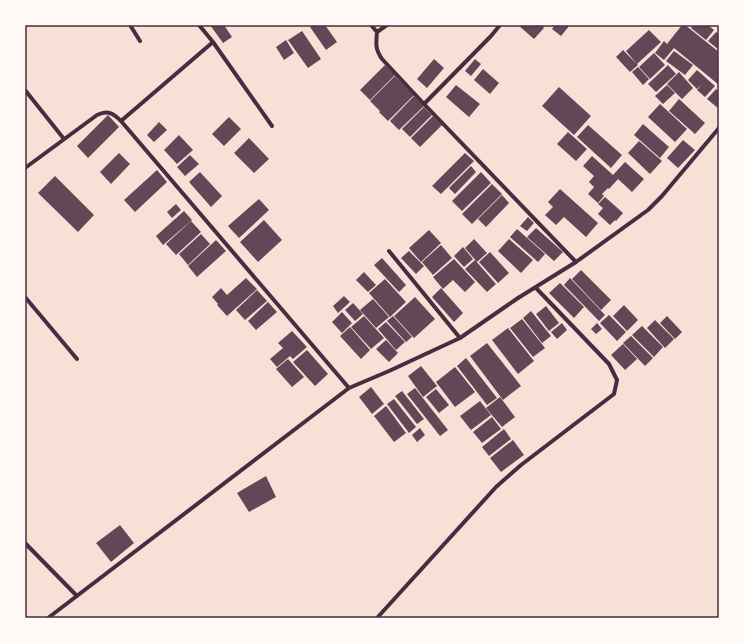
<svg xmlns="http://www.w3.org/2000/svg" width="744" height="643" font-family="'Source Serif 4',serif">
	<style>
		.building { fill: #644757 }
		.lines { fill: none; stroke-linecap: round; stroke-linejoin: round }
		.minor { stroke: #4a2c40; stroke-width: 4 }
		.neatline { fill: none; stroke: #4a2c40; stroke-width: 1.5 }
	</style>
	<rect width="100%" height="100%" fill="#f7e1d7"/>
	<path class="building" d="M210,25H224L232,37L223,43Z
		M314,25H325L337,42L326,50L310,27Z
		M518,25H544L543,27L544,28L534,39Z
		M555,25H570L561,36L552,29Z
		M682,25H685L719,52V85L674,48L664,60L655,53L664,41L667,44Z
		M693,25H708L714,30L706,40L691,28Z
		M649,30L661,42L637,64L626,51Z
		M302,31L321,59L308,68L288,40Z
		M716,32L719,34V50L708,41Z
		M286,40L294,53L284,60L276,47Z
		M623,50L638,65L630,72L616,57Z
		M674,51L693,65L685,75L666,61Z
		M654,53L665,65L650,79L639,67Z
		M434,59L444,68L427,88L417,79Z
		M475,59L481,64L471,76L465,71Z
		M385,65L395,75L370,100L360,90Z
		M668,65L676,74L656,92L648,84Z
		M638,67L649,79L643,85L632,72Z
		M483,69L499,83L490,94L474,80Z
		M697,70L715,86L705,97L697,90L702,84L697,89L688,80Z
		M679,72L693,88L682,99L667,84Z
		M395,76L405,86L380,111L370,101Z
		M456,85L480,104L469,117L446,97Z
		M667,85L675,93L663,104L655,96Z
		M405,86L414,95L388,121L379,112Z
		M559,87L591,116L574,135L542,106Z
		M716,89L719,91V109L707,99Z
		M414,96L424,106L399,130L390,121Z
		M679,99L705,123L695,134L669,111Z
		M660,104L687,129L675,142L648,117Z
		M424,107L432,115L410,137L402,129Z
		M108,115L119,127L88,158L77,146Z
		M433,116L442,125L420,147L411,138Z
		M229,117L241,129L224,146L212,134Z
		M159,122L167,130L154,142L147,135Z
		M643,124L669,147L660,158L634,135Z
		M588,125L622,155L611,168L577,137Z
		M568,132L587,149L576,161L557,144Z
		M179,135L193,150L177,164L164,150Z
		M249,138L269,159L254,173L234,153Z
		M683,140L695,150L678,168L667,158Z
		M639,141L662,161L650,174L628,153Z
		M119,153L130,164L111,184L100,172Z
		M465,153L474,161L441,194L432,186Z
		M190,155L199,164L185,176L177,167Z
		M592,156L613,175L625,162L644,179L632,192L618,179L609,189L608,188L602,194L604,196L598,203L588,194L594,187L589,182L594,176L583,166Z
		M471,166L476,172L455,194L449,188Z
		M157,170L167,182L135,212L124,200Z
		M200,172L222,196L211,207L189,182Z
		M481,172L491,183L462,211L452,201Z
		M55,176L94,215L78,232L38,193Z
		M492,184L502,194L472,224L462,214Z
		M560,189L598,223L586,237L564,217L556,225L545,215L553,207L548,202Z
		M502,195L509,203L486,227L478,219Z
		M605,197L623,213L616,221L609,214L615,220L610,225L598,214L603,208L598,204Z
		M259,199L269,210L239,238L228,226Z
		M176,204L181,210L172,218L167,212Z
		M184,211L192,220L163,245L156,236Z
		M528,217L534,223L527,231L520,226Z
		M264,220L282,240L258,262L240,242Z
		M191,221L201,232L176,255L166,244Z
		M536,228L563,252L554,261L527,237Z
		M517,229L545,254L538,262L510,237Z
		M429,230L441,243L421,262L409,248Z
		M201,234L210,244L188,265L179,254Z
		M474,239L487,253L477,262L465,248Z
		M509,239L533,260L521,273L498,251Z
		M216,240L226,251L197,277L188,266Z
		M441,245L452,258L433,275L422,262Z
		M463,247L473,259L464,267L454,256Z
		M409,251L424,266L416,274L401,258Z
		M490,252L509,273L498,283L479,262Z
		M382,258L406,285L399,292L374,265Z
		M454,259L475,282L465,292L453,280L443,289L433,277Z
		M475,260L496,284L487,292L465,269Z
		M581,270L611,300L601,310L572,279Z
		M364,272L376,285L368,292L356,280Z
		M246,278L257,289L227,316L217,305L218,304L212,297L221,288L227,295Z
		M570,278L605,315L599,321L564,285Z
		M385,279L406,302L390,317L369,293Z
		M560,283L584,307L574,318L549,293Z
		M441,288L463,313L454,322L432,297Z
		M257,290L267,301L245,320L236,310Z
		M344,296L350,302L338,313L333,306Z
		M415,297L435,319L414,338L394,316Z
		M373,299L389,317L376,328L360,310Z
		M268,302L277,312L256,330L248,321Z
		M353,303L363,314L355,321L345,310Z
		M624,305L638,320L627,331L613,316Z
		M546,306L559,323L549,331L536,314Z
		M531,311L551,336L542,343L523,318Z
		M342,312L352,323L342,333L332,322Z
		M609,315L626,332L617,341L600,323Z
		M364,316L384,338L371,349L351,327Z
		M393,316L412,337L406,342L387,321Z
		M667,316L682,332L675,339L660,323Z
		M522,319L545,348L533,357L510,328Z
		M655,320L674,339L665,348L647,328Z
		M386,322L405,342L396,350L378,329Z
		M562,323L567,330L557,339L551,332Z
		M597,323L602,329L596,334L591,329Z
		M642,326L663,347L654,357L632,335Z
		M350,327L370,350L361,359L340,336Z
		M508,328L534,361L518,374L492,340Z
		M292,331L307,347L293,359L290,356L277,367L270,359L283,348L278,343Z
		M631,336L653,358L645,366L623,343Z
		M386,340L398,353L389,362L376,349Z
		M487,343L521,386L503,400L470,356Z
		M623,344L637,359L625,370L611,355Z
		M307,350L328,374L315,386L293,362Z
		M466,358L497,398L487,405L457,366Z
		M288,359L304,377L292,387L276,369Z
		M421,366L437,386L423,397L408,376Z
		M455,367L475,392L455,407L436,382Z
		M371,387L384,404L372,414L359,397Z
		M415,388L448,430L440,436L407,394Z
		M436,389L449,405L439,413L426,397Z
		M402,391L424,419L417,424L395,396Z
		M500,397L515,417L502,427L486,408Z
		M394,399L416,427L409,433L387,404Z
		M480,401L491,415L471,430L460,416Z
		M386,406L406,433L394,442L374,416Z
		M492,417L501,429L482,443L473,432Z
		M420,428L425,435L417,442L412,435Z
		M504,429L511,439L489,456L482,447Z
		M513,440L524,455L501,472L490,458Z
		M266,476L276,497L249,512L237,493Z
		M120,525L134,543L111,562L96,543Z"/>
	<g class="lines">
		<path class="minor" d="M130,25L140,41
			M199,25L213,42L272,126
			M371,25L377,32
			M387,25L377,32C376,44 375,49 382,59L424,104L576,262
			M25,90L64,139
			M424,104L491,36L500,25
			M121,121L213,42
			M25,168L97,115C108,110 113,113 121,121L349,388
			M389,251L460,338
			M25,297L77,359
			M25,543L77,596
			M48,618L349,388L389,371L460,338L518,298L576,262L648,210L662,196L719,128
			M377,618L496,487L521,465L614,394L617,380L609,364L536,288"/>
	</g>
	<rect width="744" height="643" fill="none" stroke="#fffaf5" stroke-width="52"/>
	<rect x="26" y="26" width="692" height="591" class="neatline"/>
</svg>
